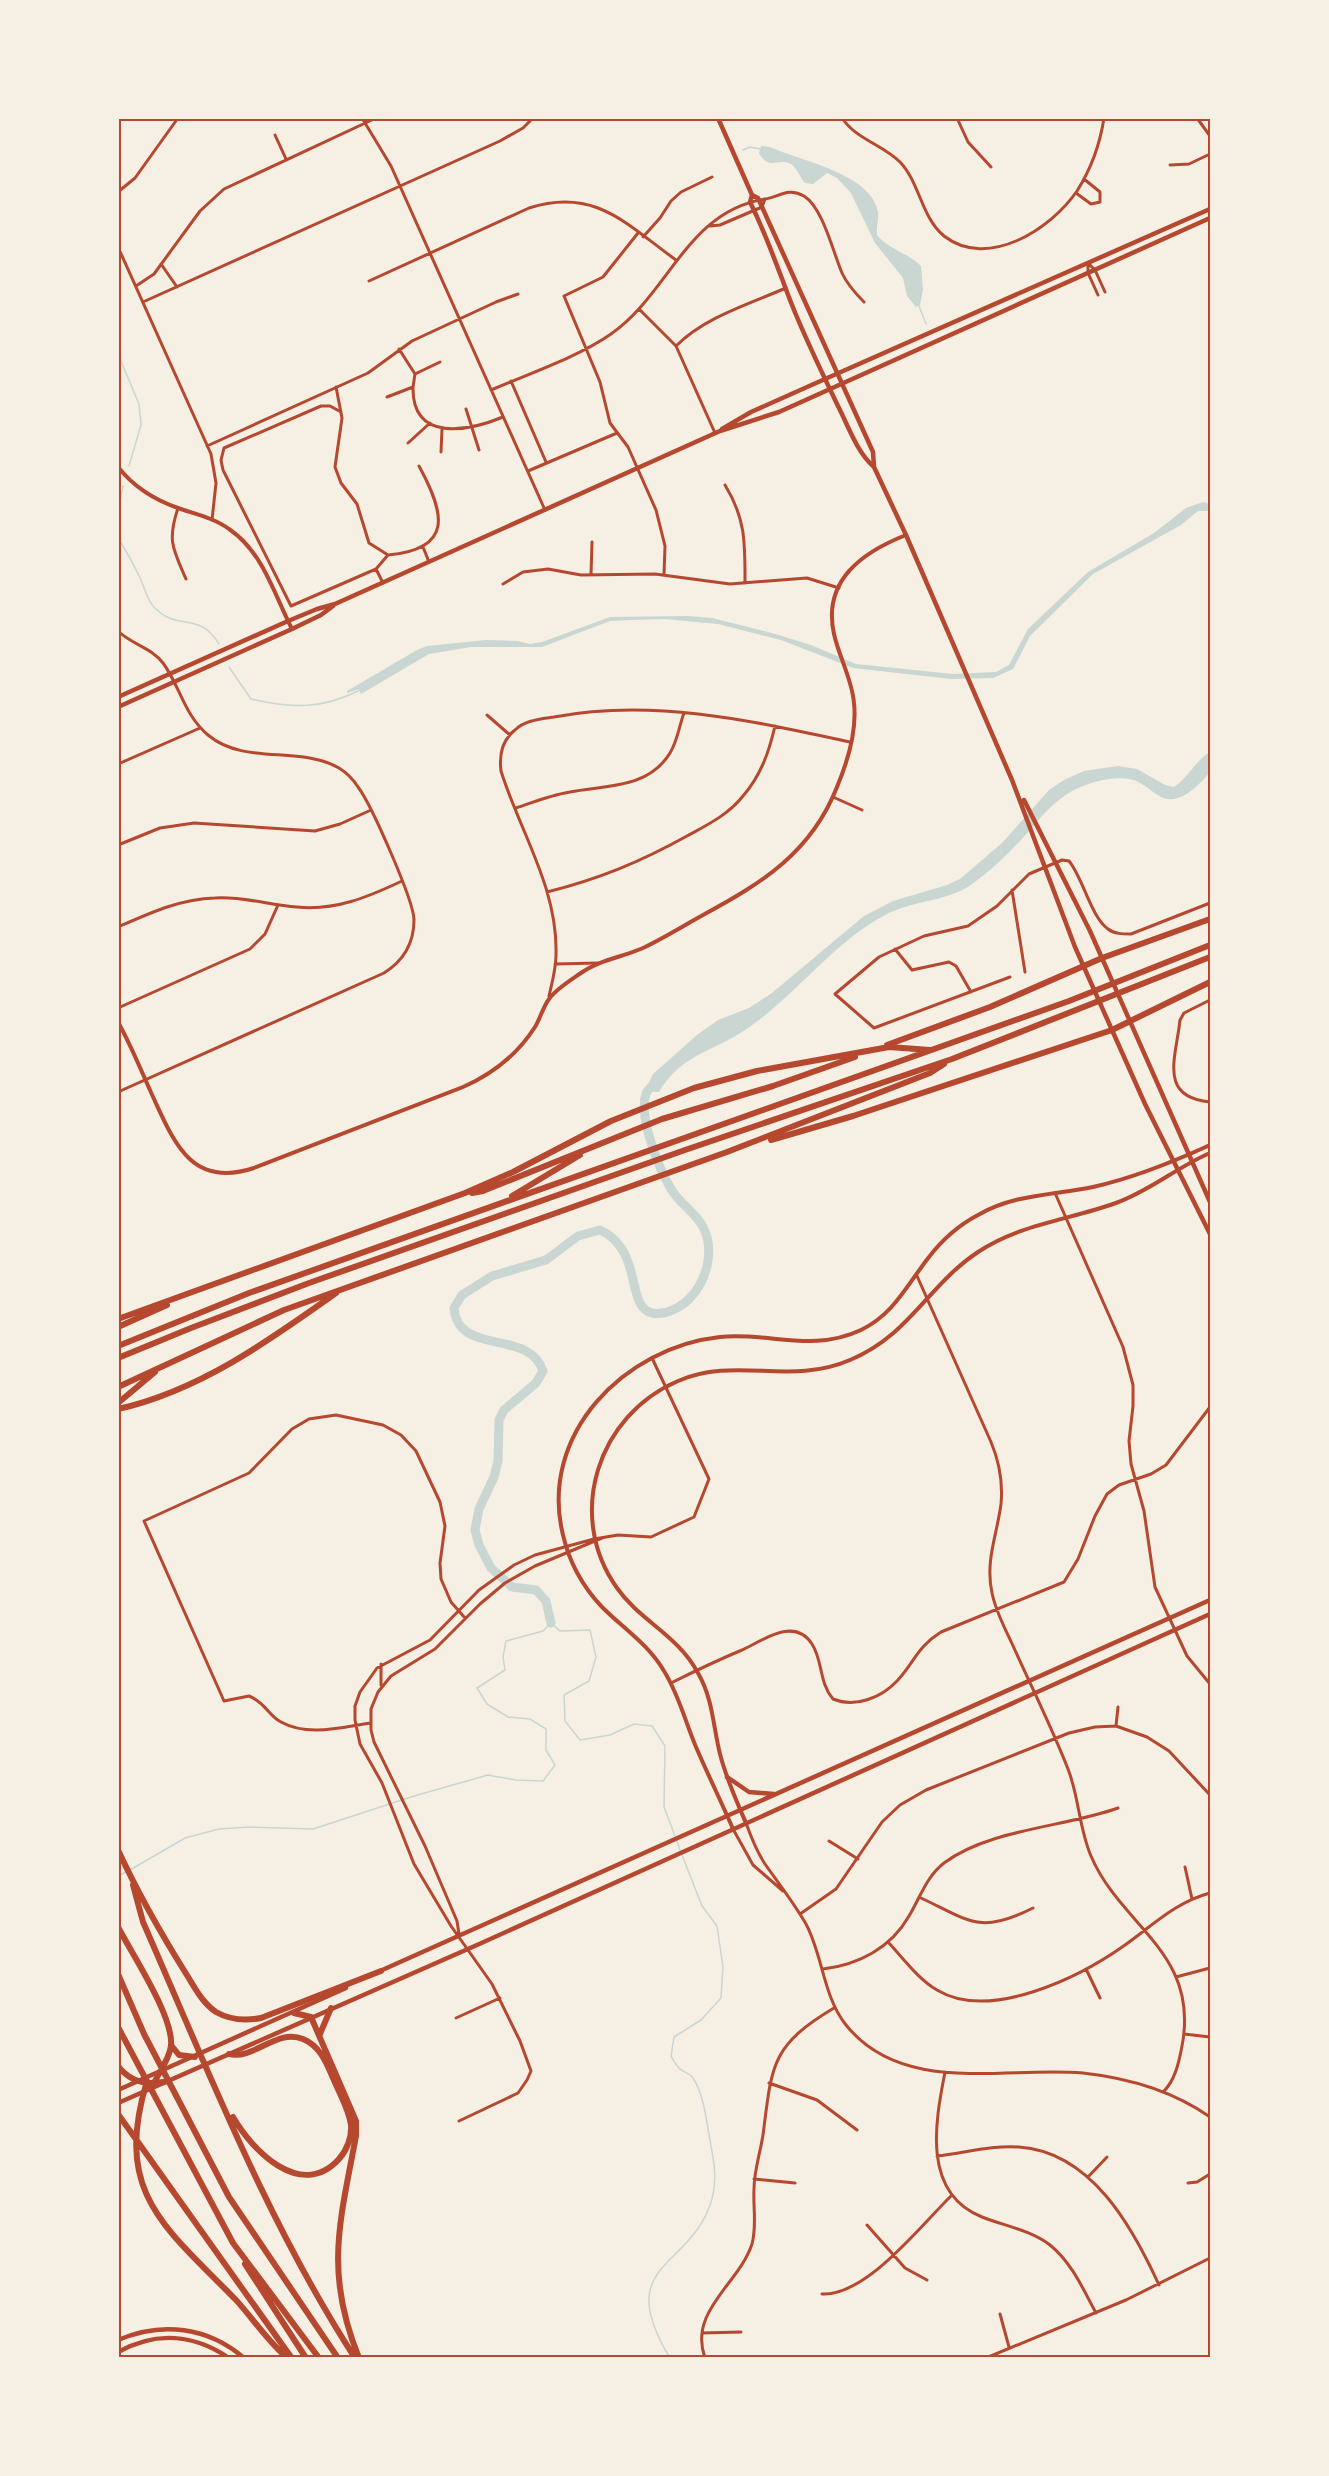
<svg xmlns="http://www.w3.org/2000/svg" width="1329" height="2476" font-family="Inter,sans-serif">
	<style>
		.water { fill: #c9d6d2 }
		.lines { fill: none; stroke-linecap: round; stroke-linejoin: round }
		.stream { stroke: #c9d6d2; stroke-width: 1.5 }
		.river { stroke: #c9d6d2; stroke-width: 9 }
		.minor { stroke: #b5482f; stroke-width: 3 }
		.tertiary { stroke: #b5482f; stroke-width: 4 }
		.secondary { stroke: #b5482f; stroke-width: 4.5 }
		.motorway { stroke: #b5482f; stroke-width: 6 }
		.neatline { fill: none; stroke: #b5482f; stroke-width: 2 }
	</style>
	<rect width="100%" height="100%" fill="#f6efe4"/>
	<path class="water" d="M761,146L770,147C800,161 871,173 878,212C879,219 876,227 877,235C888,249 908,253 921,266L923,290L920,305L916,307L907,296L903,278L875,243L851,193L837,178L827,173L813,184L805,183C800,178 796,165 789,163C776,159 769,170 759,153Z
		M1203,502L1210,504V511H1198L1181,525L1093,574L1030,636L1013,669L993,678L951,679L853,668L781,640L718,624L665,619L631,620L610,621L542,647H471L429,654L361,694L359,689L347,693V691L417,650L427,646L486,640L517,641L530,644L542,642L610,617L688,616L712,618L772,633L811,645L856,664L953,674L996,672L1009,665L1028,629L1088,572L1154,533L1186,508Z
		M1210,752V772C1199,785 1180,806 1161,797C1150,791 1142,781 1129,779C1111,776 1087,783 1072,791C1050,803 1036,824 1019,842C1005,857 989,872 972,884C947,902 914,900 887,914C831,943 795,998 742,1032C709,1053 681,1055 659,1092L645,1091L653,1074L697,1035L718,1020L749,1008L772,993L864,916L893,901L947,885L960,879L1003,842L1049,790L1064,780L1084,771L1118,766L1137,769L1165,785L1174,787C1189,777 1195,761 1210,752Z"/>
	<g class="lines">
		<path class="stream" d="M743,150L750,147L760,149
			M919,306L926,324
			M118,354L139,404L141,425L129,466
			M118,510L123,486
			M118,527L119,538
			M118,538C127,552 134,565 141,580C145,589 148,603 156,609C178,631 199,611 219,644
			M229,667L251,699C292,708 321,710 360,690
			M677,1841L680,1850
			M130,1870L185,1838L219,1829L250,1827L313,1829L414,1796L488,1775L516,1780L543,1781L555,1765L546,1750V1729L530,1719L508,1717L487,1704L477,1688L505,1670L503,1657L506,1641L543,1631L551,1623L560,1631L590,1630L596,1657L589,1681L564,1695L565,1721L580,1740L610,1735L634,1724L652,1726L665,1746L664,1807L675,1836
			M118,1876L126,1872
			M670,2358C611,2261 692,2270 712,2199C718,2177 713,2157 709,2135C706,2117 703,2093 693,2078C690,2073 682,2072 678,2067C675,2064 673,2059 671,2056L674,2037L701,2020L721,1998L723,1967L717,1926L702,1906L682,1855"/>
		<path class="river" d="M551,1623L546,1601L536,1590L512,1587L491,1568L479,1545L475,1530L479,1509L494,1477L498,1461L499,1420L504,1410L536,1383L543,1371C529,1328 458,1357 454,1308L462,1295L492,1276L546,1260L578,1236L600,1230C644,1250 625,1307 652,1313C665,1316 681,1307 689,1299C707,1281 715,1250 703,1227C696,1213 679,1203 671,1189C659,1169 638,1116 646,1094C647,1090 652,1086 654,1084"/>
		<path class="minor" d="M362,118L391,166L545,510
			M842,118C857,140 882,144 900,162C920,183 921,217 944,236C988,270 1051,229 1077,191C1091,169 1100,144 1104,118
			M957,118L968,142L991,167
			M1197,118L1210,136
			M1210,118V119
			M275,135L286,159
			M1170,165L1189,164L1210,154
			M118,192L135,178L178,118
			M1076,193L1091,204L1100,202V192L1084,179
			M710,226L720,225L762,207L765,199
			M638,233L603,277L564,296L600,382L610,423L628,447L656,510L665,546L664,575
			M643,237L660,218L671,201L681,192L712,177
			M118,247L211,454L216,483L212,520
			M1088,263V273L1098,295
			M161,264L177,287
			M1089,264L1095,270L1105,292
			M369,281L529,208C595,187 626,224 676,260
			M136,286L154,274L200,211L224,189L376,118
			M143,302L500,141L523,128L533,118
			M639,309L676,346L715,433
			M676,346C705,317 749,304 786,288
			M415,374L440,362
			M511,381L546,462
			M336,387L342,418L335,467L341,483L357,504L369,543L388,555C455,549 444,512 419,466
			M413,387C412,443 469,431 503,417
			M491,390C528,374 580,356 611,334C669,294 687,211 765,199C779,197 788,187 804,196C823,208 833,252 842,273C847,284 855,293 864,302
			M387,397L413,387L415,374L399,349
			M466,409L479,450
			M341,412L330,406H321L224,448L221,460L223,470L291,606L376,569L388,555
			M408,443L430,423
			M207,446L368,373L412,341L496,302L518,294
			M441,452L442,429
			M528,471L617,433
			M725,485C746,519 745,544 745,583
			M178,508C167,541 173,549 186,579
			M423,547L429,562
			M376,569L383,583
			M591,575L592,542
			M503,584L523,572L548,569L581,575L655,574L730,584L807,578L839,588
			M118,631C131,644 152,648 163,663C180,686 184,715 208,735C245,766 299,745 339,768C347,773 353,779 358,787C371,804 414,901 414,920C414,943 403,961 384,973L118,1092
			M487,715L510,735
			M118,764L200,728
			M833,797L862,810
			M516,808C534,802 551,795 570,792C606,785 648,789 670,753C678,740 679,726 684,713
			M118,845L160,828L194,823L315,831L340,824L371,810
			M1012,890L1025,972
			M547,892C599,879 640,862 687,836C707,825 728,815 743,796C761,775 769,752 775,726
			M118,927C150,913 180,899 215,898C242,896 269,905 297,907C335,911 368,897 402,881
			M895,949L912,970L949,962L956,966L971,992
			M555,964L598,963
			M1010,977L874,1028L835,994L879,957L924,936L968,926L997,906L1029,874L1062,860L1069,861C1083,878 1091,917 1108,929C1114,934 1123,934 1131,934L1210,903
			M549,996C552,983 556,969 556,955C558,888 520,832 501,771C499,755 502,740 515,730C525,720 541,719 554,717C653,698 753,721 850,742
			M1210,1000L1184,1013L1180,1020C1176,1058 1158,1097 1210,1102
			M118,1008L250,949L265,934L278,905
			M1055,1193L1123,1347L1133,1385V1406L1129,1441L1131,1464L1144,1511L1155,1587L1187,1656L1210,1684
			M118,1233V1234
			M917,1276L991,1442C999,1461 1003,1482 1001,1504C997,1535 985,1561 992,1593C996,1613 1006,1630 1014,1648C1032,1688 1052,1728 1068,1769C1079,1797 1079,1828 1091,1856C1121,1927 1200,1952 1182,2046C1179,2062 1175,2081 1163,2092
			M671,1683C695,1671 718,1660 742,1650C762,1641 794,1616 812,1644C823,1661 819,1683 833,1699C855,1708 881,1698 897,1681C914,1663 917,1647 941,1632L1064,1582L1078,1559L1095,1516L1107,1494L1119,1485L1151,1474L1166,1465L1210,1407
			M381,1685V1664
			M370,1723C342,1727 308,1737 281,1722C268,1715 266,1703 249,1696L224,1701L144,1521L249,1473L292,1429L309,1419L336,1415L383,1425L401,1435L416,1451L440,1502L445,1526L440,1563L441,1579L451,1602L465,1618
			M1116,1726L1118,1707
			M746,1823C751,1837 757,1852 765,1864C779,1884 794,1903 806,1924C823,1956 823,1996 846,2025C903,2096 1005,2066 1083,2073C1128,2078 1173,2091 1210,2117
			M733,1829L753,1865L783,1891
			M829,1841L858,1859
			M1185,1867L1192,1899
			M919,1897C970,1921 979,1935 1033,1908
			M800,1914L836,1889L882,1822L900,1805L926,1790L1069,1733L1095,1727L1116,1726L1147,1737L1169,1751L1210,1795
			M459,1934L457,1921L425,1846L374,1742L371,1730V1709L378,1692L391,1676L435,1649L480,1604L505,1583L535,1566L602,1538
			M888,1942C903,1958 918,1979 937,1990C990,2022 1080,1977 1125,1945C1153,1925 1176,1902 1210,1893
			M823,1969C858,1965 891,1948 909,1916C920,1898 926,1877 944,1863C989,1829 1066,1827 1118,1808
			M1086,1969L1100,1998
			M1176,1977L1210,1968
			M456,2018L500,1998
			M1184,2034L1210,2037
			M945,2072C935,2123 922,2193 982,2217C1005,2226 1030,2230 1050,2245C1072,2263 1083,2289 1096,2313
			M769,2083L817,2100L857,2130
			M459,2121L518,2093L527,2080L531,2071L520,2041L492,1984L451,1926L414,1864L382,1783L360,1744L355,1720V1706L360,1692L377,1668L430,1640L479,1590L514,1565L535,1555L594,1539L618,1535L651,1537L694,1517L709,1479L652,1358
			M937,2156C964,2153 992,2145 1019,2147C1091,2152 1132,2226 1159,2285
			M1088,2177L1107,2157
			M754,2179L795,2183
			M1188,2183L1197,2182L1210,2174
			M867,2225L905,2268L927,2280
			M822,2294C867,2296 921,2225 952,2195
			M1000,2314L1009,2347
			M702,2333L741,2332
			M705,2358C688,2311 739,2284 752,2244C757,2226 753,2208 754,2189C754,2171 760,2154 763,2135C772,2066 770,2046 834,2008
			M986,2358L1126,2300L1210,2258"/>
		<path class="tertiary" d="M118,467C133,486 155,500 178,508C195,514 214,518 229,529C263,552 274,594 292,629
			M118,1022C132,1047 142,1073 154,1099C175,1145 193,1188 254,1168L463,1087C493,1074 517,1055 535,1027C540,1019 543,1007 549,999C556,989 571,980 581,973C599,960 623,957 643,948C664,938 683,926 703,915C762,883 811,853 837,787C847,763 857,730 854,703C852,679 839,657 834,634C822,580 863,552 906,535
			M746,1823C736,1800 726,1778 720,1754C713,1726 713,1699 698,1673C678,1635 640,1621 617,1588C565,1515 598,1415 678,1381C736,1356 790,1386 850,1360C909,1336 928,1285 978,1252C1020,1224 1069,1220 1116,1203C1150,1191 1177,1167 1210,1153
			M733,1829C721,1801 708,1775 696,1747C685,1721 679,1695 664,1671C648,1644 624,1629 602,1607C583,1587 569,1561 563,1535C538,1434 625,1347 720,1337C770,1332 812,1353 861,1330C894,1314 907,1285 929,1257C942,1240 959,1225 978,1215C1014,1194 1054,1195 1093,1187C1133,1178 1173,1162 1210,1145"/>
		<path class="secondary" d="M718,118L752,195L758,198L762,207L873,452L874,467
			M752,195L750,202C766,234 777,266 790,300C804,336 822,373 839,408C849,428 857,452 874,467L906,535L1012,780L1075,947L1112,1030L1145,1104L1210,1234
			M722,429L751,412L825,379L1210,209
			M118,697L288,621L317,609L335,604L720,431L779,412L1210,218
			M118,707L292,629L321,615L333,606
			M1024,800L1090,931L1210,1202
			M727,1777L749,1792L774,1794
			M380,1971L1210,1600
			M118,2090L346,1988
			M118,2103L477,1945L1210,1614
			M118,2340C162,2321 208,2327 244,2358
			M118,2352C156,2331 194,2334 229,2358"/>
		<path class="motorway" d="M887,1045L990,1007L1102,958L1210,919
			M771,1140L853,1116L1112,1030L1210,982
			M472,1193L483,1191L662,1119L773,1086L855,1057
			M512,1196L580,1155
			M118,1319L465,1193L513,1172L611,1121L694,1088L757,1071L889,1047L930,1050
			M118,1327L167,1305
			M118,1346L249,1293L1069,1001L1210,945
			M118,1358L191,1328L309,1283L685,1150L952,1059L1210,957
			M118,1387L284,1310L727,1152L930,1073L944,1064
			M118,1403L155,1372
			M118,1409C199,1391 270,1340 336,1293
			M118,1850C138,1893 160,1932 185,1972C194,1986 202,2003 216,2012C230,2020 245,2021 261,2018L381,1971
			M133,1885L143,1922C208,2070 267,2222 355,2358
			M118,1927C132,1954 174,2017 171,2046C169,2061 157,2074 152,2088
			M118,1974L144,2034L229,2197L338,2358
			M294,2013L311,2017L356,2121V2136C340,2222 324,2272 359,2358
			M118,2027L233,2243L319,2358
			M320,2034L331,2008
			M171,2045L179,2055L195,2057
			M229,2054C254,2060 277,2028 303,2039C320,2046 326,2062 333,2078C339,2093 349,2109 351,2125C352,2137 347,2150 339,2159C301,2201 252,2150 233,2117
			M118,2066C131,2083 148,2086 168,2081
			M147,2081C113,2193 164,2226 236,2300C250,2315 273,2348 288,2358
			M118,2114L291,2357
			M245,2264L306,2358"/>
	</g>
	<rect width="1329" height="2476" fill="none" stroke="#f6efe4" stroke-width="240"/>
	<rect x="120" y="120" width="1089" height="2236" class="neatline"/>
</svg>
